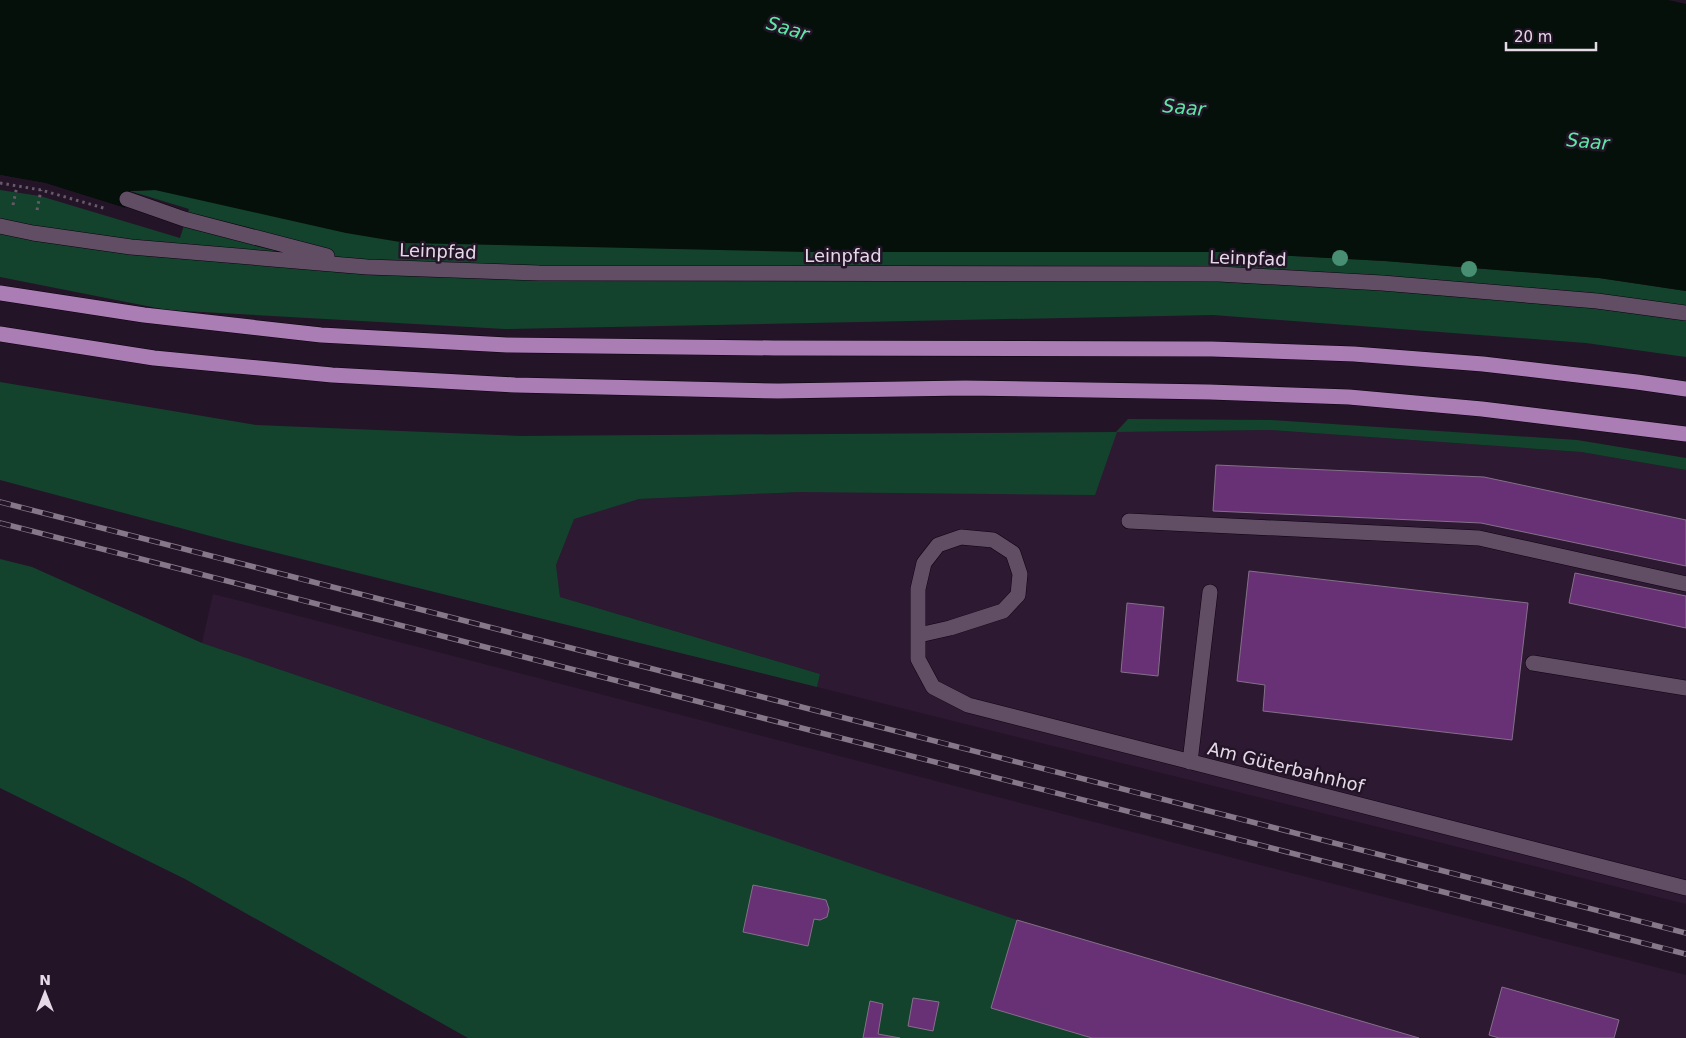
<svg xmlns="http://www.w3.org/2000/svg" width="1686" height="1038" font-family="'DejaVu Sans',sans-serif">
	<style>
		.built { fill: #2e1933 }
		.green { fill: #14432d }
		.water { fill: #041009 }
		.pier { fill: #241428 }
		.building { fill: #683075; stroke: #847089 }
		.lines { fill: none; stroke-linecap: round; stroke-linejoin: round }
		.minor-casing { stroke: #0d0210; stroke-width: 16 }
		.highway-casing { stroke: #0d0210; stroke-width: 16 }
		.path { stroke: #68596b; stroke-width: 3; stroke-dasharray: 2.5 4; stroke-linecap: butt }
		.minor { stroke: #614e65; stroke-width: 15 }
		.highway { stroke: #aa7db5; stroke-width: 15 }
		.rail-casing { stroke: #867889; stroke-width: 5.5 }
		.rail { stroke: #241428; stroke-width: 4; stroke-dasharray: 11; stroke-linecap: butt }
		.tree { fill: #488e72 }
		.labels { text-anchor: middle; dominant-baseline: central; stroke-width: 5; stroke-linejoin: round; paint-order: stroke }
		.street-label { font-size: 18px; fill: #e5d9e7; stroke: #241428 }
		.water-label { font-size: 19px; font-style: italic; fill: #5ce9a6; stroke: #241428 }
	</style>
	<rect width="100%" height="100%" fill="#241428"/>
	<path class="built" d="M1270,430L1581,452L1686,470V904L817,687L820,674L560,597L556,565L574,518L639,499L801,492L1117,432Z
		M213,594L1686,975V1038H1092L991,1008L1017,921L202,643Z"/>
	<path class="green" d="M0,190L40,196L180,238L189,209L130,191L155,190L808,252H1219L1385,261L1599,278L1686,291V357L1586,343L1213,315L505,329L167,310L0,277Z
		M0,382L256,425L520,436L1116,432L1128,419L1271,420L1577,440L1686,458V470L1581,452L1270,430L1117,432L1095,495L801,492L639,499L574,519L556,565L560,597L820,674L817,687L229,541L0,480Z
		M0,559L32,567L202,643L1017,920L991,1008L1092,1038H468L185,879L0,788Z"/>
	<path class="water" d="M0,0H1668L1686,4V291L1599,278L1385,261L1219,252H808L406,243L346,233L155,190L130,191L125,208L45,183L0,175Z"/>
	<path class="pier" d="M0,175L45,183L125,208L124,210L45,186L0,178Z"/>
	<path class="building" d="M1216,465L1484,477L1686,520V566L1481,523L1213,511Z
		M1249,571L1528,603L1512,740L1263,711L1265,685L1237,681Z
		M1575,573L1686,596V628L1569,603Z
		M1127,603L1164,607L1158,676L1121,672Z
		M753,885L826,900L829,909L827,917L820,920L814,919L808,946L743,932Z
		M1017,920L1419,1038H1092L991,1008Z
		M1502,987L1619,1020L1614,1038H1499L1489,1035Z
		M913,998L939,1002L933,1031L908,1026Z
		M870,1001L883,1004L878,1034L900,1038H863Z"/>
	<g class="lines">
		<g class="minor-casing">
			<path id="minor" d="M127,199L184,219L327,256
				M0,226L33,233L131,247L367,267L539,273L1219,274L1382,283L1597,301L1686,313
				M1129,521L1479,538L1686,584
				M919,635L950,628L1003,611L1018,595L1020,574L1013,553L993,540L961,537L938,545L924,563L918,589V659L933,687L968,705L1686,888
				M1533,663L1686,688
				M1190,762L1210,592"/>
		</g>
		<g class="highway-casing">
			<path id="highway" d="M0,293L144,315L321,335L507,345L774,348L1212,349L1354,354L1483,364L1637,382L1686,389
				M0,334L154,358L332,375L515,385L778,391L965,388L1210,392L1349,397L1482,409L1686,434"/>
		</g>
		<path class="path" d="M0,183L41,190L107,209
			M13,205L17,186
			M37,210L41,190"/>
		<use href="#minor" class="minor"/>
		<use href="#highway" class="highway"/>
		<g class="rail-casing">
			<path id="rail" d="M0,502L1686,933
				M0,523L1686,954"/>
		</g>
		<use href="#rail" class="rail"/>
	</g>
	<g class="tree">
		<circle cx="1340" cy="258" r="8"/>
		<circle cx="1469" cy="269" r="8"/>
	</g>
	<g class="labels">
		<g class="street-label">
			<text transform="translate(438 251) rotate(2)">Leinpfad</text>
			<text x="843" y="255">Leinpfad</text>
			<text transform="translate(1248 258) rotate(2)">Leinpfad</text>
			<text transform="translate(1286 767) rotate(14)">Am Güterbahnhof</text>
		</g>
		<g class="water-label">
			<text transform="translate(788 28) rotate(17)">Saar</text>
			<text transform="translate(1184 107) rotate(5)">Saar</text>
			<text transform="translate(1588 141) rotate(5)">Saar</text>
		</g>
	</g>
	<g transform="translate(45 993)" stroke="#241428" stroke-width="4" paint-order="stroke">
	<path d="M0-4L9 19L0 12L-9 19Z" fill="#e5d9e7"/>
	<text y="-8" font-size="14" font-weight="bold" text-anchor="middle" fill="#e5d9e7">N</text>
	</g>
	<path d="M1506 42v8h90v-8" fill="none" stroke="#e5d9e7" stroke-width="2.5"/>
	<text x="1514" y="42" font-size="15" fill="#e5d9e7" stroke="#241428" stroke-width="4" paint-order="stroke">20 m</text>
</svg>
